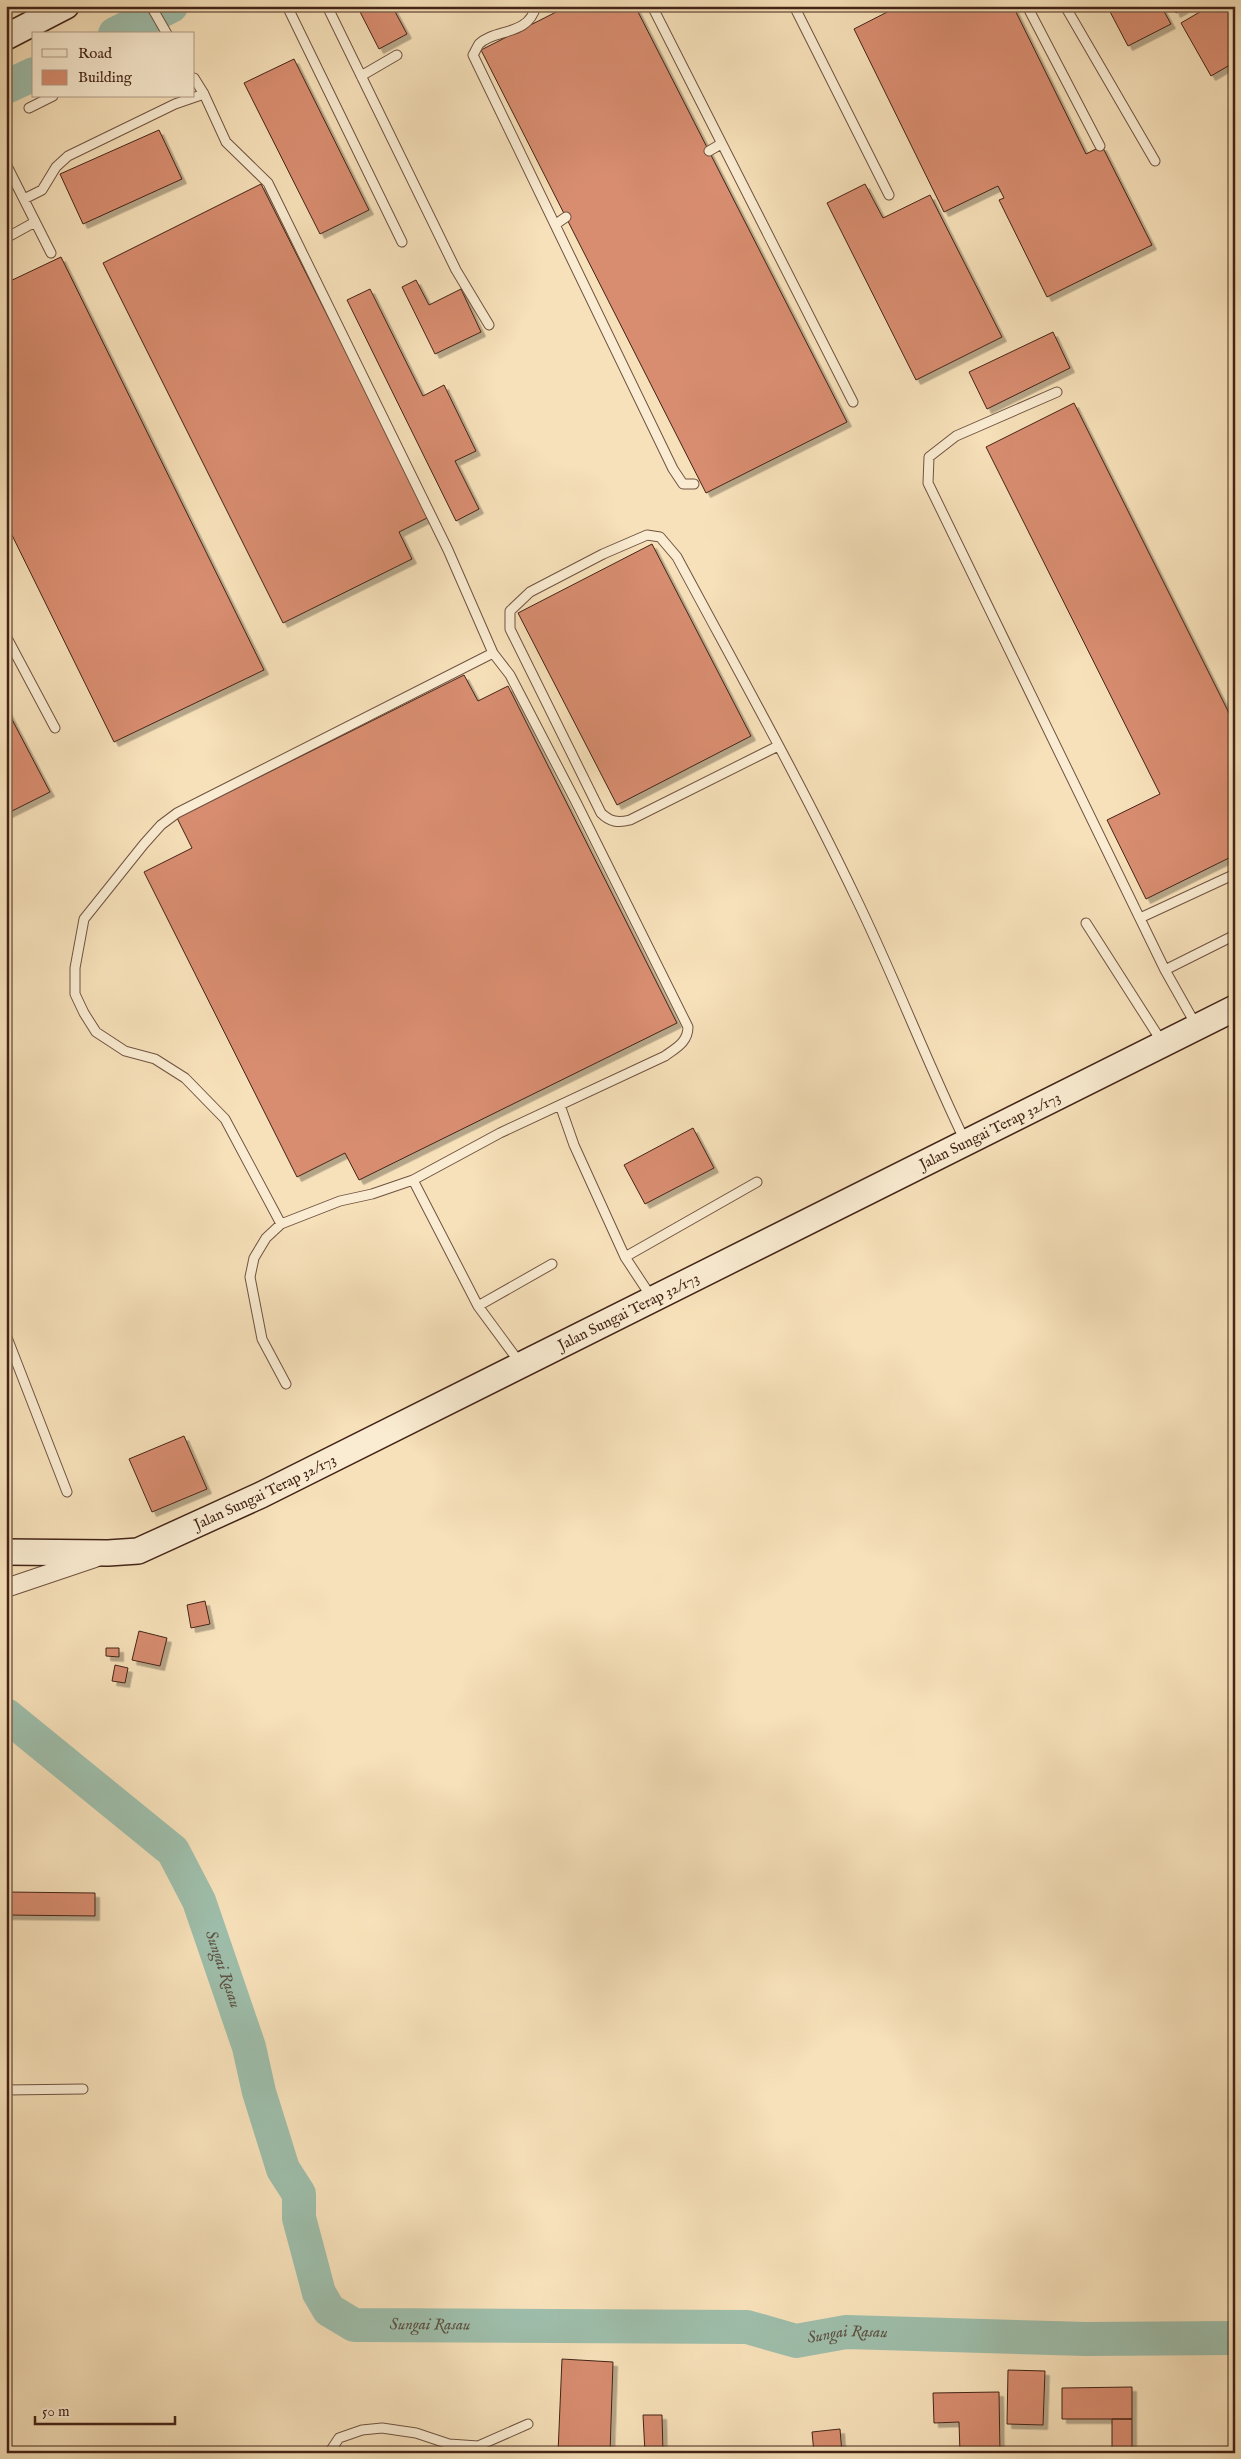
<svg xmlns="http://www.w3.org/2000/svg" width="1241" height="2459" font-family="'IM FELL English',serif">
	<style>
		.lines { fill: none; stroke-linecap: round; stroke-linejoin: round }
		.river { stroke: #9ebeab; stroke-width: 34 }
		.building { fill: #d88d70; stroke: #432417; filter: url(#shadow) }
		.lane-casing { stroke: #705340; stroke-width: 11 }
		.street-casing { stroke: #705340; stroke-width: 20 }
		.secondary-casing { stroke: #432417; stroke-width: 28 }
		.lane { stroke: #faecd2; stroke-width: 9 }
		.street { stroke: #faecd2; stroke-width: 18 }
		.secondary { stroke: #faecd2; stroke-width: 25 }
		.labels { text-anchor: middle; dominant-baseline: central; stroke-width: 4.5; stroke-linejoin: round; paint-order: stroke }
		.street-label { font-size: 15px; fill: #432417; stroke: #faecd2 }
		.water-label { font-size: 16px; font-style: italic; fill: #5e5243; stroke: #faecd2 }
	</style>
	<defs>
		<filter id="shadow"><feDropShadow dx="4.5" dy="4.5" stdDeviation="0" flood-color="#0004"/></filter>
	</defs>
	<rect width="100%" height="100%" fill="#f7e1ba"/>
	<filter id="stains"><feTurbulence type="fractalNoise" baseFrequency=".004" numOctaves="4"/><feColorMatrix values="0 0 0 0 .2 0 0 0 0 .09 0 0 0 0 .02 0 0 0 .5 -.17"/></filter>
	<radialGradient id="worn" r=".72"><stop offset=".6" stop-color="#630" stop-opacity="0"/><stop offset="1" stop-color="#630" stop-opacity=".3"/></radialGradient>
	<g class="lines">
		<g class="river">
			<path d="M115,34L171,6"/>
			<path d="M6,87L34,74"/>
			<path id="s1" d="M6,1715L173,1851L199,1901L249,2047L259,2092L283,2169L299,2194V2218L319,2293L329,2310L354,2325L747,2327L796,2341L846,2332L1086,2339L1235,2338"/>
		</g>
	</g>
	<path class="building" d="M357,6H392L407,34L379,49Z
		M568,6H635L847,422L706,493L481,50Z
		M899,6H1013L1086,154L1102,146L1152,245L1047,297L999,200L1004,198L998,186L944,212L854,29Z
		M1107,6H1161L1171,24L1128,46Z
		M1173,6H1188L1176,13Z
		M1210,6H1235V62L1211,76L1181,23Z
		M294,59L369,210L320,234L244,83Z
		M159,130L182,179L83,224L60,174Z
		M261,184L429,517L399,532L412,559L283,623L103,263Z
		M865,184L883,218L930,195L1002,337L916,380L827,203Z
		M61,257L264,670L114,742L6,523V283Z
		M416,280L429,305L461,289L481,332L435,354L402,287Z
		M370,289L423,396L444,385L476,451L455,461L479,509L456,521L347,300Z
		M1053,332L1070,368L987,409L969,372Z
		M1074,403L1235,725V855L1146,899L1107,820L1160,794L986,447Z
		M652,544L751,736L617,805L518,613Z
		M464,675L478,701L508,686L677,1023L359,1180L345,1153L297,1177L144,872L192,848L177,818Z
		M6,708L50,792L6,814Z
		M693,1128L714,1168L645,1204L624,1165Z
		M184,1436L207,1489L152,1512L129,1459Z
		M205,1601L210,1624L191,1628L187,1605Z
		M139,1631L167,1638L160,1666L132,1660Z
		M106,1648H119V1657L106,1656Z
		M115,1665L128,1668L125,1683L112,1681Z
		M6,1892L95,1893V1916L6,1915Z
		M562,2359L613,2362L610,2453H558Z
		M1008,2370L1045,2371L1043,2425L1007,2424Z
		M1132,2387V2419H1062V2388Z
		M999,2392L1000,2453H960L959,2422L934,2423L933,2393Z
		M643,2415H662L663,2453H645Z
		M1112,2419H1132V2453H1112Z
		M840,2429L842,2453H814L812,2432Z"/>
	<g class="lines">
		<g class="lane-casing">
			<path id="lane" d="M151,6L167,34
				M287,6L402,242
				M327,6L456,270L489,325
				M536,6C528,37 495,28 479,44C477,47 475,52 473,55L673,469L683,484H694
				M652,6L853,402
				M794,6L889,195
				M1027,6L1100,146
				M1065,6L1155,161
				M361,76L397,55
				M194,78L204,94L226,142L268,183L448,550L493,653L177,813L161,825L144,844L84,919L75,968V994L84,1013L96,1032L125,1051L155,1059L185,1078L225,1119L281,1224
				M29,108L53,96
				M709,151L721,144
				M6,164L51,253
				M24,199L42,190L56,167L68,156L175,104L204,94
				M556,224L566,217
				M6,238L35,222
				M1057,392L956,436L929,457L928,483L1165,970L1196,1025
				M6,636L55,728
				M778,746L630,820C618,823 610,822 601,813L510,629V611L530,592L603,554L647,535L660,537L677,557C737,669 800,781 855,896C894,976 926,1060 965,1141
				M1140,918L1235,874
				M1086,923L1162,1042
				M1165,970L1235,935
				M560,1105L574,1145L625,1257L757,1182
				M413,1180L478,1306L520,1363
				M625,1257L652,1298
				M478,1306L552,1264
				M6,1335L67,1492
				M286,1384L262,1339L250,1277L254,1258L266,1238L281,1224L340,1201L372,1194L413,1180L500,1133L665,1056C676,1048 688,1042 688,1027L576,802L510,675L493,653
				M6,2090L83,2089
				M329,2453L339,2438L362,2430L382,2428L416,2433L449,2444L478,2446L528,2424"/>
		</g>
		<g class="street-casing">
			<path id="street" d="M6,1588L95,1558"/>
		</g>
		<g class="secondary-casing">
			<g id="secondary">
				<path d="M6,37L66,6"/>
				<path id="s2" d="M6,1552L108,1553L138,1551L261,1495L1235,1008"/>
			</g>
		</g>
		<use href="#lane" class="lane"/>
		<use href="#street" class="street"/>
		<use href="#secondary" class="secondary"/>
	</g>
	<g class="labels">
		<g class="street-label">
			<text stroke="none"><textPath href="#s2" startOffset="1082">Jalan Sungai Terap 32/173</textPath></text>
			<text stroke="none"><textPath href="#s2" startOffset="678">Jalan Sungai Terap 32/173</textPath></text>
			<text stroke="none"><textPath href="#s2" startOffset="272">Jalan Sungai Terap 32/173</textPath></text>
		</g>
		<g class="water-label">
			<text stroke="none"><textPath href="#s1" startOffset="344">Sungai Rasau</textPath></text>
			<text stroke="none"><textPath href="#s1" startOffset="809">Sungai Rasau</textPath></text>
			<text stroke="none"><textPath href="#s1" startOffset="1229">Sungai Rasau</textPath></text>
		</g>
	</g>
	<rect width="1241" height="2459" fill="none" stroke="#f7e1ba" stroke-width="25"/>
	<rect x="8" y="8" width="1226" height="2444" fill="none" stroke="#432417" stroke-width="2.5"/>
	<rect x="12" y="12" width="1216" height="2434" fill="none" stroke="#432417"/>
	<rect x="32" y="32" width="162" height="65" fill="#faecd2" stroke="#b19c87"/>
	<rect x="42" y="49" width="25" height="8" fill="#faecd2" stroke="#b19c87"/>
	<text x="78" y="58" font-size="15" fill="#432417">Road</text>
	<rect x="42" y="70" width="25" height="15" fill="#d88d70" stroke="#b19c87"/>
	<text x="78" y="82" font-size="15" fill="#432417">Building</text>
	<path d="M35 2416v8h140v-8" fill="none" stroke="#432417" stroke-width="2.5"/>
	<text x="42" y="2416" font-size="15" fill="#432417" stroke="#faecd2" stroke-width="4" paint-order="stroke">50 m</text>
	<rect width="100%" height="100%" filter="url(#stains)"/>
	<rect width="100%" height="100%" fill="url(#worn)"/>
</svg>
